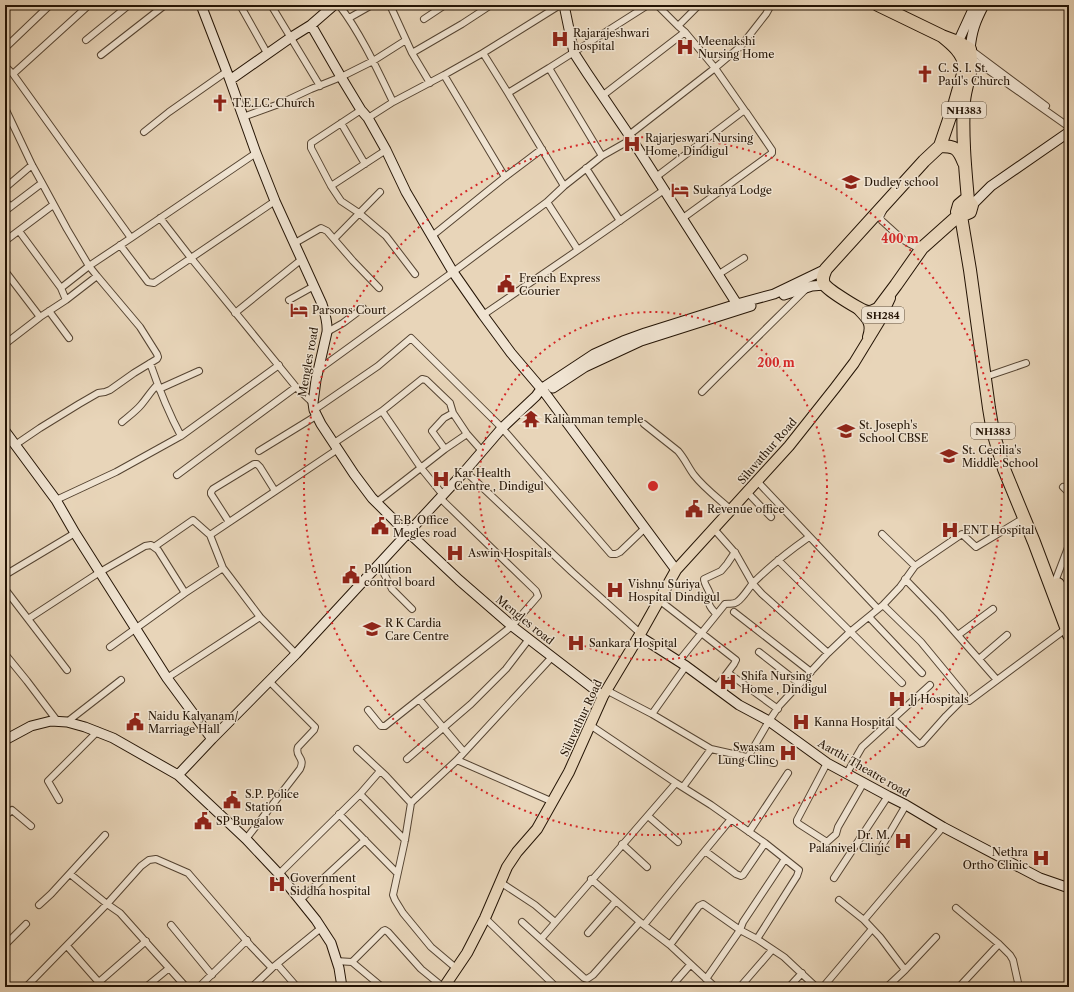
<svg xmlns="http://www.w3.org/2000/svg" width="1074" height="992" font-family="'Libre Caslon Text',serif">
	<style>
		.lines { fill: none; stroke-linecap: round; stroke-linejoin: round }
		.street-casing { stroke: #554432; stroke-width: 8 }
		.secondary-casing { stroke: #241405; stroke-width: 11 }
		.primary-casing { stroke: #241405; stroke-width: 12 }
		.highway-casing { stroke: #241405; stroke-width: 14 }
		.street { stroke: #f0e4d2; stroke-width: 6 }
		.secondary { stroke: #f0e4d2; stroke-width: 9 }
		.primary { stroke: #e8d5b9; stroke-width: 10 }
		.highway { stroke: #e8d5b9; stroke-width: 12 }
		.ring { fill: none; stroke: #d62828; stroke-width: 2; stroke-dasharray: 2 4 }
		.labels { text-anchor: middle; dominant-baseline: central; stroke-width: 3; stroke-linejoin: round; paint-order: stroke }
		.shield { fill: #f0e4d2; stroke: #615242; stroke-width: 1 }
		.shield-label { font-size: 10px; font-weight: bold; fill: #241405 }
		.poi-label { font-size: 11px; fill: #241405; stroke: #f0e4d2; text-anchor: start }
		.street-label { font-size: 11px; fill: #241405; stroke: #f0e4d2 }
		.centre { fill: #d62828; stroke: #f0e4d2; stroke-width: 2 }
		.ring-label { font-size: 12px; text-anchor: middle; font-weight: bold; fill: #d62828; stroke: #f0e4d2; stroke-width: 3; stroke-linejoin: round; paint-order: stroke }
	</style>
	<rect width="100%" height="100%" fill="#e8d5b9"/>
	<filter id="stains"><feTurbulence type="fractalNoise" baseFrequency=".005" numOctaves="4"/><feColorMatrix values="0 0 0 0 .2 0 0 0 0 .09 0 0 0 0 .02 0 0 0 .5 -.17"/></filter>
	<radialGradient id="worn" r=".72"><stop offset=".6" stop-color="#630" stop-opacity="0"/><stop offset="1" stop-color="#630" stop-opacity=".3"/></radialGradient>
	<g class="lines">
		<g class="street-casing">
			<path id="street" d="M240,5L267,53
				M271,5L320,86
				M339,5C361,34 377,69 393,102
				M390,5L412,53L430,83
				M349,18L372,5
				M424,19L445,5
				M678,26L699,5
				M86,40L129,5
				M5,48L50,5
				M971,50L1046,106
				M412,53L462,24L491,5
				M483,53L560,5
				M101,55L165,5
				M971,58L1069,127
				M5,66L13,74L131,238
				M549,68L508,93L564,186
				M13,74L89,5
				M444,75L483,53L508,93
				M602,96L685,32
				M5,108L32,165L42,183
				M361,110L311,143V148L331,186L341,201L359,213L386,236L415,274
				M745,111L715,68L741,46L766,14L771,5
				M243,117L279,104L311,89L341,77L373,61L406,40
				M368,118L393,102L444,75L505,177
				M341,123L365,164
				M144,132L169,112L226,72
				M629,135L715,68L685,32L678,26L657,5
				M602,156L549,68L648,5
				M586,168L620,221
				M656,177L743,111L746,112L772,150V153L771,154L683,218
				M331,186L386,150
				M5,188L32,165
				M5,200L10,207
				M275,201L191,258L296,387L313,403
				M547,202L578,250
				M5,211L42,183L67,229L89,266L61,288
				M883,211L880,217L882,221C894,231 906,246 922,248
				M19,231L61,288L66,300
				M432,236L505,177L542,149
				M334,239L380,192
				M5,241L53,205
				M295,243L321,228L327,231L353,261L379,288
				M120,245L148,282L154,283L191,258L160,218
				M5,271L40,317
				M719,274L744,258
				M289,300L314,286
				M49,311L69,338
				M235,313L302,259
				M483,315L578,250L664,190
				M327,332L343,323L363,308
				M5,344L40,317L66,300L97,276L89,266L131,238L256,153
				M150,363C159,389 168,412 181,436
				M318,370L453,272L547,202L564,186L602,156L632,139
				M991,375L1026,363
				M159,389L199,371
				M702,392L719,375L806,289
				M314,410L378,366L411,338L502,428L611,554H616L620,552L645,528
				M382,411L421,468L443,495
				M122,422C129,416 136,411 141,405C147,398 151,391 157,385
				M644,424L678,451C685,459 688,467 694,475C704,488 719,499 731,510
				M334,443L382,411L422,379L426,380L450,403L453,413L467,434L482,451
				M15,445L40,428L79,404L98,393L105,392L110,390L134,373L157,359L158,357L157,354L140,327L97,276
				M445,449L432,431L444,418L453,413
				M259,451L316,416
				M465,471L572,572L640,633
				M177,475L296,387
				M757,481L878,609
				M1063,487L1069,493
				M747,492L771,517
				M56,500L116,472L181,436L279,365
				M377,502L445,449L467,434
				M229,522L211,494V492L213,489L254,464H257L260,467L275,491
				M714,529L736,554L753,584L762,594L828,653
				M882,534L915,566
				M154,547L193,520L210,535
				M778,560L902,683
				M379,564L392,589L412,609
				M223,568L210,535L338,449
				M5,575L75,533
				M905,579L940,615L997,680
				M1056,579L1069,545
				M5,589L28,619L100,572L145,546L151,545L158,550L185,593L223,568L260,617L167,678
				M659,600L736,660L734,664L716,688
				M883,605L921,642L964,694V696L963,699L946,716L922,743L919,744L917,742L893,719
				M734,612L811,672
				M716,614C714,611 709,607 709,603C708,599 711,598 710,594C708,588 704,584 704,579L721,571L727,564L735,552
				M260,617L296,654
				M869,617L922,673
				M28,619L67,670
				M958,635L993,609
				M110,647L185,593
				M759,652L800,684
				M5,654L27,681L58,722
				M979,659L1007,635
				M679,661L725,604C729,603 733,605 737,602C743,598 748,589 753,583C770,566 789,551 809,537
				M728,673L778,709
				M606,690L652,714L711,749L774,763
				M964,698L969,701L1067,628
				M419,699L464,752
				M368,710L381,726H385L419,699L512,626L538,596L536,591L440,498
				M652,714L686,666
				M67,722L121,680
				M590,725L676,783L711,805L765,843L799,870L797,876L757,939
				M357,749L386,776L411,803
				M748,757L769,721L779,706L828,653L850,632L883,605L900,587L915,566L962,534L976,547L1024,518
				M407,759L471,704L506,669L529,639
				M457,760L553,802
				M827,763L797,820V822L799,824L827,842L836,834L838,827L864,782
				M847,773L862,747L930,685
				M683,787L711,749
				M360,794L405,840
				M59,800L48,781L98,731
				M339,814L397,873
				M5,816L12,810L31,826
				M648,816L678,842
				M749,832L788,773
				M246,839L300,769C306,757 294,757 298,747L314,730L315,727L269,681
				M622,844L647,867
				M705,851L736,874L741,876L743,875L765,843
				M879,851L906,805
				M70,874L107,904L120,913L186,987
				M279,874L360,794L380,771
				M834,878L888,796
				M591,879L640,922L670,945L715,987
				M500,882L535,905L555,922
				M300,900L365,840
				M839,900L864,920L880,937L905,970
				M39,905L51,894L105,835
				M956,908L999,944L1010,955L1013,960L1019,987
				M485,918L556,987
				M864,920L943,827
				M522,922L584,978L587,979L593,975L640,922
				M171,925L212,975
				M644,925L731,819
				M588,933L616,901
				M541,939L676,783
				M5,945L26,924
				M670,945L699,906L703,904L740,930L757,939L784,957L816,987
				M67,946L103,987
				M336,961L352,962
				M277,964L297,987
				M457,969L431,947L403,913L395,900L393,895L405,840L411,803L415,799L457,760L552,657
				M706,979L740,930L743,922L785,859
				M99,982L146,941
				M26,987L107,904L141,866L149,860L156,859L188,873L251,946L272,968
				M146,987L168,969
				M199,987L247,940
				M252,987L272,968L321,928
				M382,987L352,962L383,931L385,930L388,932L421,969L443,987
				M672,987L676,981L690,965
				M740,987L772,950
				M789,987L802,973
				M823,987L872,929
				M887,987L905,970L936,937
				M959,987L999,944"/>
		</g>
		<g class="secondary-casing">
			<path id="secondary" d="M201,5L230,80L256,153L275,201L322,304C325,314 328,322 327,332L316,380L313,403L314,410L321,424L354,474L372,498L399,525L408,532L459,580L512,626L603,696
				M564,5L574,53L587,73L629,135L737,304
				M311,25L341,77L361,110L368,118L386,150L406,192L453,272L483,315L511,353L545,393L676,570
				M957,48L958,42L975,5
				M970,49C972,31 975,22 984,5
				M230,80L290,38L311,25L334,5
				M972,205L991,186L1069,132
				M784,295L812,286L825,285
				M553,388L585,367L641,341L751,306
				M5,431L56,500L75,533L167,678L212,739
				M639,636L686,666L739,705L769,721L827,763L888,796L906,805L943,827L1040,878L1069,888
				M5,740L31,726L51,721L67,722L85,727L113,738L178,775
				M342,987L339,968L331,943L316,920L279,874L246,839L178,775L212,739L296,654L465,471L502,428L536,396L541,389L594,354L623,341L645,333L737,304L774,294L826,269"/>
		</g>
		<g class="primary-casing">
			<path id="primary" d="M857,308C866,318 873,322 868,337
				M444,987L467,953L485,918L507,867L517,852L537,829L569,772L603,696L639,636L676,570L789,446L835,388L854,363L879,322L890,298"/>
		</g>
		<g class="highway-casing">
			<path id="highway" d="M878,5L942,36L958,42L970,49C971,56 971,62 971,68C969,79 965,90 964,101C962,134 965,167 968,200
				M942,36C952,44 963,53 965,67L955,102L940,146L924,161L826,269C824,274 821,278 824,284C828,290 862,312 869,312C872,312 875,310 878,309L896,285L922,248L959,215
				M940,146C955,146 958,148 964,163
				M965,200H968L972,205L970,212L961,216L959,215L957,212L959,205Z
				M961,216L970,270L989,408L993,432L1004,469L1034,542L1069,635
				M1058,584L1069,609"/>
		</g>
		<use href="#street" class="street"/>
		<use href="#secondary" class="secondary"/>
		<use href="#primary" class="primary"/>
		<use href="#highway" class="highway"/>
	</g>
	<g class="ring">
		<circle cx="653" cy="486" r="174"/>
		<circle cx="653" cy="486" r="349"/>
	</g>
	<defs>
		<g id="hospital-bare" transform="scale(1.38)"><path d="M-5-5h3v3.5h4V-5h3V5h-3V1.5h-4V5h-3Z" fill="#8f2418" stroke="#f0e4d2" stroke-width="2.5" paint-order="stroke"/></g>
		<g id="church-bare" transform="scale(1.38)"><path d="M-1.2-6h2.4v3.5h3.3v2.4h-3.3V6h-2.4V-.1h-3.3v-2.4h3.3Z" fill="#8f2418" stroke="#f0e4d2" stroke-width="2.5" paint-order="stroke"/></g>
		<g id="school-bare" transform="scale(1.38)"><path d="M0-5L7-2L0 1L-7-2ZM-4 1L0 2.5L4 1V4Q0 6-4 4Z" fill="#8f2418" stroke="#f0e4d2" stroke-width="2.5" paint-order="stroke"/></g>
		<g id="hotel-bare" transform="scale(1.38)"><path d="M-6-4.5h1.5V1H6V5H4.5V3h-9V5H-6ZM-4 0a1.8 1.8 0 1 1 3.6 0ZM.5 0V-2.5h3Q6-2.5 6 0Z" fill="#8f2418" stroke="#f0e4d2" stroke-width="2.5" paint-order="stroke"/></g>
		<g id="civic-bare" transform="scale(1.38)"><path d="M-.6-6.5H3V-4.5H.6V-3L4-1V1h2V6H-6V1h2V-1L-.6-3ZM-1.2 2.5V6h2.4V2.5Z" fill="#8f2418" stroke="#f0e4d2" stroke-width="2.5" paint-order="stroke"/></g>
		<g id="temple-bare" transform="scale(1.38)"><path d="M0-6L5-2H3V0L6.5 2.5H4V6H1.5V3h-3V6H-4V2.5H-6.5L-3 0V-2H-5Z" fill="#8f2418" stroke="#f0e4d2" stroke-width="2.5" paint-order="stroke"/></g>
	</defs>
	<g fill-rule="evenodd">
		<use href="#hospital-bare" x="560" y="39"/>
		<use href="#hospital-bare" x="685" y="47"/>
		<use href="#church-bare" x="925" y="74"/>
		<use href="#church-bare" x="220" y="103"/>
		<use href="#hospital-bare" x="632" y="144"/>
		<use href="#school-bare" x="851" y="182"/>
		<use href="#hotel-bare" x="680" y="190"/>
		<use href="#civic-bare" x="506" y="284"/>
		<use href="#hotel-bare" x="299" y="310"/>
		<use href="#temple-bare" x="531" y="419"/>
		<use href="#school-bare" x="846" y="431"/>
		<use href="#school-bare" x="949" y="456"/>
		<use href="#hospital-bare" x="441" y="479"/>
		<use href="#civic-bare" x="694" y="509"/>
		<use href="#civic-bare" x="380" y="526"/>
		<use href="#hospital-bare" x="950" y="530"/>
		<use href="#hospital-bare" x="455" y="553"/>
		<use href="#civic-bare" x="351" y="575"/>
		<use href="#hospital-bare" x="615" y="590"/>
		<use href="#school-bare" x="372" y="629"/>
		<use href="#hospital-bare" x="576" y="643"/>
		<use href="#hospital-bare" x="728" y="682"/>
		<use href="#hospital-bare" x="897" y="699"/>
		<use href="#civic-bare" x="135" y="722"/>
		<use href="#hospital-bare" x="801" y="722"/>
		<use href="#hospital-bare" x="788" y="753"/>
		<use href="#civic-bare" x="232" y="800"/>
		<use href="#civic-bare" x="203" y="821"/>
		<use href="#hospital-bare" x="903" y="841"/>
		<use href="#hospital-bare" x="1041" y="858"/>
		<use href="#hospital-bare" x="277" y="884"/>
	</g>
	<g class="labels">
		<g class="shield">
			<rect x="942" y="102" width="44" height="16" rx="3"/>
			<rect x="862" y="307" width="42" height="16" rx="3"/>
			<rect x="971" y="423" width="44" height="16" rx="3"/>
		</g>
		<g class="shield-label">
			<text x="964" y="110">NH383</text>
			<text x="883" y="315">SH284</text>
			<text x="993" y="431">NH383</text>
		</g>
		<g class="poi-label">
			<text x="573" y="33">Rajarajeshwari<tspan x="573" dy="13">hospital</tspan></text>
			<text x="698" y="41">Meenakshi<tspan x="698" dy="13">Nursing Home</tspan></text>
			<text x="938" y="68">C. S. I. St.<tspan x="938" dy="13">Paul's Church</tspan></text>
			<text x="233" y="103">T.E.LC. Church</text>
			<text x="645" y="138">Rajarjeswari Nursing<tspan x="645" dy="13">Home, Dindigul</tspan></text>
			<text x="864" y="182">Dudley school</text>
			<text x="693" y="190">Sukanya Lodge</text>
			<text x="519" y="278">French Express<tspan x="519" dy="13">Courier</tspan></text>
			<text x="312" y="310">Parsons Court</text>
			<text x="544" y="419">Kaliamman temple</text>
			<text x="859" y="425">St. Joseph's<tspan x="859" dy="13">School CBSE</tspan></text>
			<text x="962" y="450">St. Cecilia's<tspan x="962" dy="13">Middle School</tspan></text>
			<text x="454" y="473">Kar Health<tspan x="454" dy="13">Centre , Dindigul</tspan></text>
			<text x="707" y="509">Revenue office</text>
			<text x="393" y="520">E.B. Office<tspan x="393" dy="13">Megles road</tspan></text>
			<text x="963" y="530">ENT Hospital</text>
			<text x="468" y="553">Aswin Hospitals</text>
			<text x="364" y="569">Pollution<tspan x="364" dy="13">control board</tspan></text>
			<text x="628" y="584">Vishnu Suriya<tspan x="628" dy="13">Hospital Dindigul</tspan></text>
			<text x="385" y="623">R K Cardia<tspan x="385" dy="13">Care Centre</tspan></text>
			<text x="589" y="643">Sankara Hospital</text>
			<text x="741" y="676">Shifa Nursing<tspan x="741" dy="13">Home , Dindigul</tspan></text>
			<text x="910" y="699">Jj Hospitals</text>
			<text x="148" y="716">Naidu Kalyanam/<tspan x="148" dy="13">Marriage Hall</tspan></text>
			<text x="814" y="722">Kanna Hospital</text>
			<text x="775" y="747" text-anchor="end">Swasam<tspan x="775" dy="13">Lung Clinc</tspan></text>
			<text x="245" y="794">S.P. Police<tspan x="245" dy="13">Station</tspan></text>
			<text x="216" y="821">SP Bungalow</text>
			<text x="890" y="835" text-anchor="end">Dr. M.<tspan x="890" dy="13">Palanivel Clinic</tspan></text>
			<text x="1028" y="852" text-anchor="end">Nethra<tspan x="1028" dy="13">Ortho Clinic</tspan></text>
			<text x="290" y="878">Government<tspan x="290" dy="13">Siddha hospital</tspan></text>
		</g>
		<g class="street-label">
			<text transform="translate(308 362) rotate(-80)">Mengles road</text>
			<text transform="translate(767 451) rotate(-49)">Siluvathur Road</text>
			<text transform="translate(525 620) rotate(39)">Mengles road</text>
			<text transform="translate(581 718) rotate(-65)">Siluvathur Road</text>
			<text transform="translate(864 768) rotate(30)">Aarthi Theatre road</text>
		</g>
	</g>
	<circle cx="653" cy="486" r="6" class="centre"/>
	<g class="ring-label">
		<text x="900" y="243">400 m</text>
		<text x="776" y="367">200 m</text>
	</g>
	<rect width="1074" height="992" fill="none" stroke="#e8d5b9" stroke-width="20"/>
	<rect x="6" y="6" width="1062" height="980" fill="none" stroke="#241405" stroke-width="2"/>
	<rect x="10" y="10" width="1054" height="972" fill="none" stroke="#241405"/>
	<rect width="100%" height="100%" filter="url(#stains)"/>
	<rect width="100%" height="100%" fill="url(#worn)"/>
</svg>
